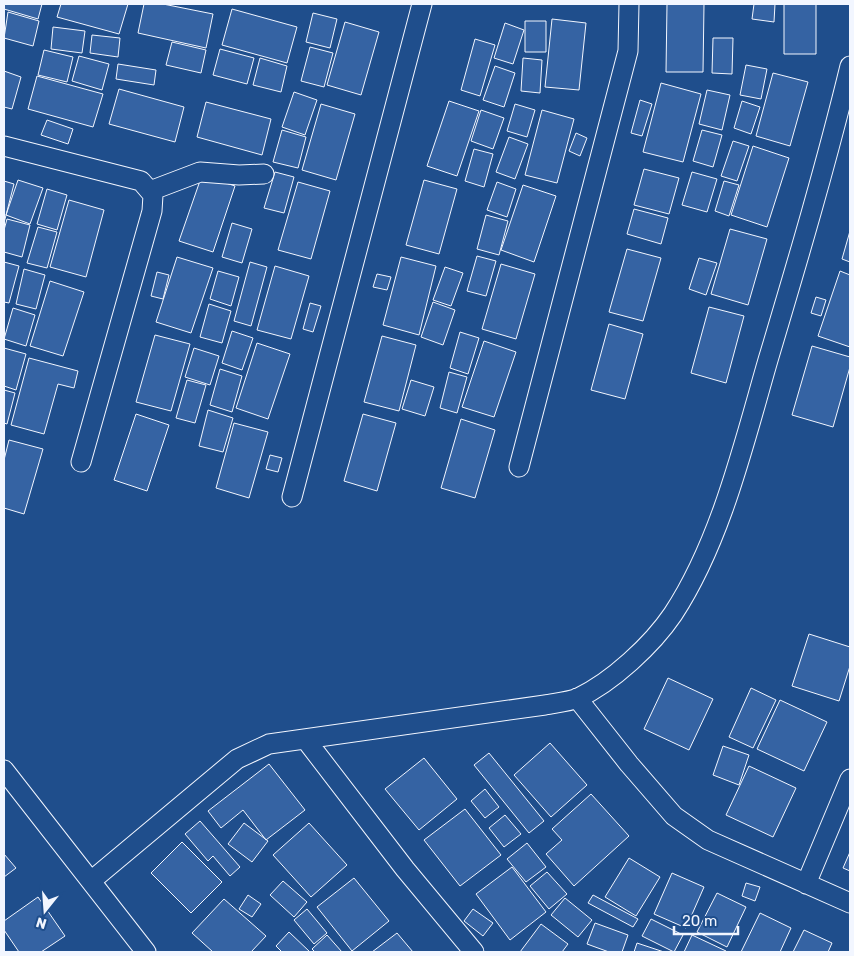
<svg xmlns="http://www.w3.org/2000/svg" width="854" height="956" font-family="Rubik,sans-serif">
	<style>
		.building { fill: #3563a3; stroke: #f2f6ff }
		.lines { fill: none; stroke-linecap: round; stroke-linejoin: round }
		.minor-casing { stroke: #f2f6ff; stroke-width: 21 }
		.minor { stroke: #1f4e8c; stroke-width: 19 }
	</style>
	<rect width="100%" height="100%" fill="#1f4e8c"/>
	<path class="building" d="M4,4H42L38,19L4,9Z
		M61,4H128L119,34L57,17Z
		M144,4H163L213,14L206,48L138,33Z
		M667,4H704L703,72H666Z
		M754,4H775L774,22L752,19Z
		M784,4H816V54H784Z
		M232,9L297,27L287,63L222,45Z
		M8,12L39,21L33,46L4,38Z
		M313,13L337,19L330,48L306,42Z
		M552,19L586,23L579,90L545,87Z
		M525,21H546V52H525Z
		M345,22L379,32L361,95L327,85Z
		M505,23L524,30L513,64L494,58Z
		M53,27L85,31L82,53L51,49Z
		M92,35L120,38L118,57L90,53Z
		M713,38H733L732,74L712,73Z
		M475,39L495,45L480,96L461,90Z
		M172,42L206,50L201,73L166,65Z
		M310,47L333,53L324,87L301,81Z
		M220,49L254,58L247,84L213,75Z
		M44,50L73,57L67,82L38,75Z
		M79,56L109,64L102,90L72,81Z
		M260,58L287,66L281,92L253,85Z
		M523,58L542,60L540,93L521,91Z
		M118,64L156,70L154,85L116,79Z
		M746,65L767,69L761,99L740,95Z
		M495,66L515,73L504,107L483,100Z
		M4,71L21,77L12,109L4,107Z
		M773,73L808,82L790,146L756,136Z
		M37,76L103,94L93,127L28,109Z
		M661,83L701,94L683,162L643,152Z
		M119,89L184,107L175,142L109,124Z
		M707,90L730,95L722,130L699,124Z
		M294,92L317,100L305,135L282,127Z
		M640,100L652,104L642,136L631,133Z
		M449,101L479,111L457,176L427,166Z
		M742,101L760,107L751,134L734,128Z
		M206,102L271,119L262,155L197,137Z
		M321,104L355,114L336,180L302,170Z
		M515,104L535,110L527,137L507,131Z
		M481,110L504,118L493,149L471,141Z
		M542,110L574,119L557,183L525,175Z
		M47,120L73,129L68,144L41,135Z
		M282,130L306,137L298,168L273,162Z
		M702,130L722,135L713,167L693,161Z
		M576,133L587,138L580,156L569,151Z
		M509,137L528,144L515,179L496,172Z
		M733,141L749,146L737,181L721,176Z
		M753,146L789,158L767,227L731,215Z
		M474,149L493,154L484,187L465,181Z
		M644,169L679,178L669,214L634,205Z
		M275,172L294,177L284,213L264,208Z
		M692,172L717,179L707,212L682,205Z
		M202,175L235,186L213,252L179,241Z
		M18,180L43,188L30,224L6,215Z
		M424,180L457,189L439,254L406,245Z
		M4,181L14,184L4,223Z
		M724,181L739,185L729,216L715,211Z
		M298,182L330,191L311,259L278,250Z
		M497,182L516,189L507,217L487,210Z
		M523,185L556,196L534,262L501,250Z
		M47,189L67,195L57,230L37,224Z
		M69,200L104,210L86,277L50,267Z
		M634,209L668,218L661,244L627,234Z
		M486,215L508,221L499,255L477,249Z
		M7,219L30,225L22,257L4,252V230Z
		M232,223L252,229L242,263L222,257Z
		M38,227L57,232L47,268L27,263Z
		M730,229L767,239L748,305L711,294Z
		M850,231V262L842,259Z
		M627,249L661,258L643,321L609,312Z
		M477,256L496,261L486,296L467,291Z
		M177,257L213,268L191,333L156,322Z
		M401,257L436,266L419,335L383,325Z
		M699,258L717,263L706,295L689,289Z
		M4,262L19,266L9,303L4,302Z
		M250,262L267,267L251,326L234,321Z
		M501,264L535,274L516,339L482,329Z
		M275,266L309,276L291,339L257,330Z
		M445,267L463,273L451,306L433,300Z
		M24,269L45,275L36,309L16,304Z
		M218,271L239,277L231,306L210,299Z
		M840,271L850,275V347L818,336Z
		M157,272L169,275L163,299L151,296Z
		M377,274L391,277L387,290L373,287Z
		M50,281L84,292L63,356L30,346Z
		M816,297L826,300L821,316L811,313Z
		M433,302L455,310L443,345L421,337Z
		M310,303L321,306L313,332L303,329Z
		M209,304L231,311L222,343L200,337Z
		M709,307L744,316L726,383L691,373Z
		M13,308L35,315L26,346L4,339Z
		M609,324L643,334L625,399L591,390Z
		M232,331L253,338L242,370L222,363Z
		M460,332L479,338L468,374L450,368Z
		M155,335L190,344L171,411L136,402Z
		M382,336L416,345L399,411L364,402Z
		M484,341L516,352L494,417L462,407Z
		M257,343L290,354L268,419L236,408Z
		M812,346L850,357V367L833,427L792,415Z
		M4,348L26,354L16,390L4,386Z
		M194,348L219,356L210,385L185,377Z
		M29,358L78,371L74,388L58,384L44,434L11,425Z
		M220,369L242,376L232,412L210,405Z
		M449,372L467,377L457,413L440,408Z
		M187,380L206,385L195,423L176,418Z
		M411,380L434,387L425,416L402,409Z
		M4,390L15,393L7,424L4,423Z
		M208,410L233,418L223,452L199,446Z
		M136,414L169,425L147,491L114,480Z
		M363,414L396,423L377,491L344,481Z
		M461,419L495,430L475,498L441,488Z
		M234,423L268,432L249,498L216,488Z
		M9,440L43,449L24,514L4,508V460Z
		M270,455L282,458L278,472L266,469Z
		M809,634L850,647V666L839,701L792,686Z
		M668,678L713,699L689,750L644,729Z
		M751,688L776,700L753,748L729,737Z
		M780,700L827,722L804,771L757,749Z
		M550,743L587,785L551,817L514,775Z
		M723,746L749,755L739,785L713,775Z
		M489,753L544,821L529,833L474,765Z
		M424,758L457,799L419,830L385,789Z
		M269,764L305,810L266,840L243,810L221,828L208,811Z
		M749,766L796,788L773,837L726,815Z
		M485,789L499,807L485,818L471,801Z
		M591,794L629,836L574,886L546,854L562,840L552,829Z
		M465,809L501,855L460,886L424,840Z
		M505,815L521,834L504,847L489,828Z
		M200,821L240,867L230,876L213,856L208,861L185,834Z
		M244,823L268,841L252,862L228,844Z
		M309,823L347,865L311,897L273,855Z
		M182,842L222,882L191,913L151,873Z
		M527,843L546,867L526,882L507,859Z
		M850,852V871L843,868Z
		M4,854L16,868L4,877Z
		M629,858L660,877L636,916L605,897Z
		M512,867L546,912L510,940L476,894Z
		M547,872L567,894L549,909L530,886Z
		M672,873L704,887L686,928L654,914Z
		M354,878L389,921L352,951L317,907Z
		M283,881L307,902L294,917L270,895Z
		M746,883L760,887L755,901L742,896Z
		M717,893L746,907L727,947L697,932Z
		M248,895L261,904L252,917L239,909Z
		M593,895L638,919L633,927L588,903Z
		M38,897L65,936L41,952H19L4,930V921Z
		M565,898L592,920L578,937L551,915Z
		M224,899L266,936L251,952H213L192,933Z
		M307,909L327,933L314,944L294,920Z
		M473,909L493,923L483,936L464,921Z
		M760,913L791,928L780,952H741Z
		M651,919L683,935L674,952L642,936Z
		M595,923L628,935L622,952H609L587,944Z
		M541,924L568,944L562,952H520Z
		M804,930L832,943L828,952H793Z
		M289,932L310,952H282L276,946Z
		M397,933L413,952H372Z
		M327,935L342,952H315L312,949Z
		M692,935L726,951V952H684Z
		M637,943L664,952H634Z"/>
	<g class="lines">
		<g class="minor-casing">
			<path id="minor" d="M4,146L141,181L153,195L152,211L81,462
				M150,191L200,172L239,175L264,174
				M519,467L628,51L629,4
				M292,497L422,4
				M577,698L629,764L674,816L708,840L850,903
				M306,740L405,869L474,952
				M4,770L146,952
				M91,881L237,759L269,744L545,705C555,703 568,702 578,698C612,682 652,645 673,614C721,541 744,443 768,360C797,263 826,165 850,66
				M806,884L850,779"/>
		</g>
		<use href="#minor" class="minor"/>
	</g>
	<rect width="854" height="956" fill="none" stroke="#f2f6ff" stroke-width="10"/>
	<g transform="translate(45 911) rotate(197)" stroke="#1f4e8c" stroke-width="4" paint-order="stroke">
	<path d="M0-4L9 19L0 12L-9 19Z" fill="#f2f6ff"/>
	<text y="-8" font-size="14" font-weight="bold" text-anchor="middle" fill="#f2f6ff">N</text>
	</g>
	<path d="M674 926v8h64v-8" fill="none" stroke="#f2f6ff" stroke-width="2.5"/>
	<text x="682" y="926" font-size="15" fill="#f2f6ff" stroke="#1f4e8c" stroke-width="4" paint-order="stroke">20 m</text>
</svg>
